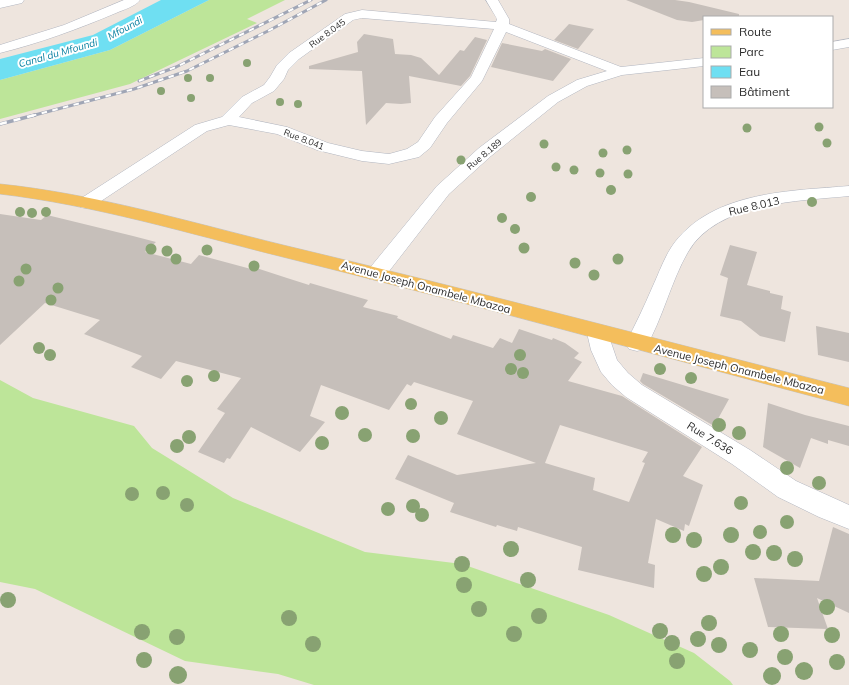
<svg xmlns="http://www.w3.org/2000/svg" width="849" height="685" font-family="Mulish,sans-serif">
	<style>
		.green { fill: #bde599 }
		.water { fill: #6fdff2 }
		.building { fill: #c6bfba; fill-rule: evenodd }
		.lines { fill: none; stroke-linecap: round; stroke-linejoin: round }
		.street-casing { stroke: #b2b6c0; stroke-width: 1 }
		.secondary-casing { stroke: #b2b6c0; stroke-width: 1 }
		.primary-casing { stroke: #c4c4c4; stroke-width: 1 }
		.street { fill: #fff; fill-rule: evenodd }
		.secondary { fill: #fff; fill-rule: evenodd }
		.primary { fill: #f4be5c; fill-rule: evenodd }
		.rail-far1-casing { stroke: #a0a6b6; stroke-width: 3 }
		.rail-casing { stroke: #a0a6b6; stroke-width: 3.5 }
		.rail-far1 { stroke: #fff; stroke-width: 2; stroke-dasharray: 5.5; stroke-linecap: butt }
		.rail { stroke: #fff; stroke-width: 2.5; stroke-dasharray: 7; stroke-linecap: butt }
		.tree { fill: #88a272 }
		.labels { text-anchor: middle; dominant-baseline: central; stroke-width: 4; stroke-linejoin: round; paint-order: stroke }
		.far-street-label { font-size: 9px; fill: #2c2c2c; stroke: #fff }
		.far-water-label { font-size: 10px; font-style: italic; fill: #0a80a1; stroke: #fff }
		.street-label { font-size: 11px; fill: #2c2c2c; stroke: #fff }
	</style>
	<rect width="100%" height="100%" fill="#eee5de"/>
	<path class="green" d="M209,0H285L247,19L257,23L130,84L0,119V80L110,50Z
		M0,380L33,398L134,426L152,448L233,498L365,552L462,564L609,615L694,653L730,681L733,685H314L278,674L185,661L35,589L0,582Z"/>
	<path class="water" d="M161,0H209L110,50L0,80V59L93,35Z"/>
	<path class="building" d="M626,0H675L689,2L739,14V16L704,17V20L692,22L677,20Z
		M569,24L594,29L578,49L554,40Z
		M364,34L393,39L395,54L411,55L421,58L439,75L460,50L464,51L475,37L487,40L470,76L461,86L409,76L411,103L401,104L386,103L366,125L362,71L309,69V66L358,52L357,42Z
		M502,43L542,51L545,49L571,59L553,81L491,67Z
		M0,214L41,220L47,215L133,236L156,242L145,252L191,264L199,255L251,269L253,267L287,278L309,285L310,283L368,300L363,307L398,316L397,318L451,339L453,335L493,348L500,338L512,343L519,329L552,340L553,338L565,343L579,353L574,358L582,362L568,381L622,396L702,447L683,476L703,485L689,526L685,524L684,531L656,519L648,563L655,565L654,588L578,570L582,547L518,527L517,531L497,525L496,527L450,512L454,503L395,479L408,455L457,475L536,463L457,434L473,401L414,382L411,386L407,384L389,410L321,385L310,416L325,422L300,452L251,427L230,459L227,458L224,463L198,452L225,413L217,409L241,378L176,361L161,379L131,367L142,356L84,334L100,320L45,303L0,345ZM560,425L648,452L642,462L645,463L629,502L593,490L595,478L545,463Z
		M730,245L757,252L747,285L770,291V293L783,296L781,309L791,312L785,342L760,336L741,321L720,316L728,278L720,275Z
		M816,326L849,333V362L818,355Z
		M643,373L729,399L714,426L643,384L640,381Z
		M768,403L805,415L849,426V446L828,440V444L811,438L800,468L763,447Z
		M833,527L849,534V613L817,598L828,629L768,627L754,578L819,581Z"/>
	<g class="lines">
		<g class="street-casing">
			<path id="street" d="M0,0H24L22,3L0,8Z
				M486,0H498L509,19V24L621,67L704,58V66L622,75L587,86L558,102L491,156L449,194L383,279L376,280L369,279L366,274L369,269L437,186L479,148L548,96L577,80L607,71L506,32L482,81L447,123L430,148L419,157L389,164L362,161L317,150L277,134L229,125L207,131L92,207L86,208L80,207L77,203L80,199L195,125L222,117L242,97L264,85L270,77L277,65L289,53L345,14L362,10L496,22L497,19ZM362,18L494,29L471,77L435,117L418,142L407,149L389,154L362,151L328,143L287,127L239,117L252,103L274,91L284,79L288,70L299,59L353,20Z
				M849,39V47L832,50V42Z
				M598,325L606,328L617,360L628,373L642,385L750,450L796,481L849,505V529L819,517L778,497L732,464L626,397L612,385L601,372L591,350L587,333L590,328Z"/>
		</g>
		<g class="secondary-casing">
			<path id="secondary" d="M124,0H140C136,6 123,10 116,13C78,29 40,43 0,53V45L64,25Z
				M849,186V196C799,201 717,202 688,252C671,281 663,318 645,349L637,351L629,349L626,343C635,325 644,307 652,288C659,273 665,255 675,242C715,191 791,191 849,186Z"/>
		</g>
		<g class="primary-casing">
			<path id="primary" d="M0,184C96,194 189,222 283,245C472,290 660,340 849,388V406C659,356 470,303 279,256C187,233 94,205 0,194Z"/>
		</g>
		<use href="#street" class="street"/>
		<use href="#secondary" class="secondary"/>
		<use href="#primary" class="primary"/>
		<g class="rail-far1-casing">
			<path id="rail-far1" d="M139,81L176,67L311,0
				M31,116L134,89L187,71L268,31L326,0"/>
		</g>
		<g class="rail-casing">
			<path id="rail" d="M0,124L35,115"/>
		</g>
		<use href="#rail-far1" class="rail-far1"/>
		<use href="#rail" class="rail"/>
	</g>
	<g class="tree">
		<circle cx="247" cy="63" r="4"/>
		<circle cx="188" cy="78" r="4"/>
		<circle cx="210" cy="78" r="4"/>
		<circle cx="161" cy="91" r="4"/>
		<circle cx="191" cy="98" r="4"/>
		<circle cx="280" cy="102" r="4"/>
		<circle cx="298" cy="104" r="4"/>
		<circle cx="819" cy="127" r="4.5"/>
		<circle cx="747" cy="128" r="4.5"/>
		<circle cx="827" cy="143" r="4.5"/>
		<circle cx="544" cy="144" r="4.5"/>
		<circle cx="627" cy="150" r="4.5"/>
		<circle cx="603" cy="153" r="4.5"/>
		<circle cx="461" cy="160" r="4.5"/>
		<circle cx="556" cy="167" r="4.5"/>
		<circle cx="574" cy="170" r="4.5"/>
		<circle cx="600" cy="173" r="4.5"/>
		<circle cx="628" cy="174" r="4.5"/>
		<circle cx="611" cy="190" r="5"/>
		<circle cx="531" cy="197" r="5"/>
		<circle cx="812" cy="202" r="5"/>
		<circle cx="20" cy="212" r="5"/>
		<circle cx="46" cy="212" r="5"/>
		<circle cx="32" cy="213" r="5"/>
		<circle cx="502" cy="218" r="5"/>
		<circle cx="515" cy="229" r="5"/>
		<circle cx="524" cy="248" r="5.5"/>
		<circle cx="151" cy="249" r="5.5"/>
		<circle cx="207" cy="250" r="5.5"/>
		<circle cx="167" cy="251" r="5.5"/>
		<circle cx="176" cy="259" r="5.5"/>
		<circle cx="618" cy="259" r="5.5"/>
		<circle cx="575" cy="263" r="5.5"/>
		<circle cx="254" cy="266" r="5.5"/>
		<circle cx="26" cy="269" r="5.5"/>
		<circle cx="594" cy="275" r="5.5"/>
		<circle cx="19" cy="281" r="5.5"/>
		<circle cx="58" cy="288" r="5.5"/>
		<circle cx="51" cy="300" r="5.5"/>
		<circle cx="39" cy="348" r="6"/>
		<circle cx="50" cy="355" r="6"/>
		<circle cx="520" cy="355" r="6"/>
		<circle cx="511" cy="369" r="6"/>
		<circle cx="660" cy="369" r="6"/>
		<circle cx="523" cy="373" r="6"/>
		<circle cx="214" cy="376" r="6"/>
		<circle cx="691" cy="378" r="6"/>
		<circle cx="187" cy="381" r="6"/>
		<circle cx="411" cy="404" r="6"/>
		<circle cx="342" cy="413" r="7"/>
		<circle cx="441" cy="418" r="7"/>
		<circle cx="719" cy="425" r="7"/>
		<circle cx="739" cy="433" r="7"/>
		<circle cx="365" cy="435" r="7"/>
		<circle cx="413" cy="436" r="7"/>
		<circle cx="189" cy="437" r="7"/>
		<circle cx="322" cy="443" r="7"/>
		<circle cx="177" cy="446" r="7"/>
		<circle cx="787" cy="468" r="7"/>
		<circle cx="819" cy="483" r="7"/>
		<circle cx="163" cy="493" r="7"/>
		<circle cx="132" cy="494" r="7"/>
		<circle cx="741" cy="503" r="7"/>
		<circle cx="187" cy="505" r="7"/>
		<circle cx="413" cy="506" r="7"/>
		<circle cx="388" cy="509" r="7"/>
		<circle cx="422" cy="515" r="7"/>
		<circle cx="787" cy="522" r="7"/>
		<circle cx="760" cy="532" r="7"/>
		<circle cx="673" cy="535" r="8"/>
		<circle cx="731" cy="535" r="8"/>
		<circle cx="694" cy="540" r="8"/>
		<circle cx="511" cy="549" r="8"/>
		<circle cx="753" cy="552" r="8"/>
		<circle cx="774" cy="553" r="8"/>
		<circle cx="795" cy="559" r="8"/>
		<circle cx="462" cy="564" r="8"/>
		<circle cx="721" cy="567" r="8"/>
		<circle cx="704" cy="574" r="8"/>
		<circle cx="528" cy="580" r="8"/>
		<circle cx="464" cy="585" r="8"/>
		<circle cx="8" cy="600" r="8"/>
		<circle cx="827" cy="607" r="8"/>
		<circle cx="479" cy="609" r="8"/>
		<circle cx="539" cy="616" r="8"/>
		<circle cx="289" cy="618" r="8"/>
		<circle cx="709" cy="623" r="8"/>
		<circle cx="660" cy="631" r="8"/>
		<circle cx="142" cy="632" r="8"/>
		<circle cx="514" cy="634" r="8"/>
		<circle cx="781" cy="634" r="8"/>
		<circle cx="832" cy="635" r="8"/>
		<circle cx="177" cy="637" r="8"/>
		<circle cx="698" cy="639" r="8"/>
		<circle cx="672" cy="643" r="8"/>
		<circle cx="313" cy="644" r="8"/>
		<circle cx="719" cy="645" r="8"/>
		<circle cx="750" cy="650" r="8"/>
		<circle cx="785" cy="657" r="8"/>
		<circle cx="144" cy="660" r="8"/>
		<circle cx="677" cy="661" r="8"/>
		<circle cx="837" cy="662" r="8"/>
		<circle cx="804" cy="671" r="9"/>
		<circle cx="178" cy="675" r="9"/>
		<circle cx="772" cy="676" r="9"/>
	</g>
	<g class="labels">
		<g class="far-street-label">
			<text transform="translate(327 33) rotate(-36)">Rue 8.045</text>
			<text transform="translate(304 139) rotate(21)">Rue 8.041</text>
			<text transform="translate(484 154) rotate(-40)">Rue 8.189</text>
		</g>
		<g class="far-water-label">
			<text transform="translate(125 28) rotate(-28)">Mfoundi</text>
			<text transform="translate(58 53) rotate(-16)">Canal du Mfoundi</text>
		</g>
		<g class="street-label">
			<text transform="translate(754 206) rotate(-13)">Rue 8.013</text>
			<text transform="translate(426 287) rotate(15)">Avenue Joseph Onambele Mbazoa</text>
			<text transform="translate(739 369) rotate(14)">Avenue Joseph Onambele Mbazoa</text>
			<text transform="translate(710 438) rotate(32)">Rue 7.636</text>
		</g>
	</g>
	<rect x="703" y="16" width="130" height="92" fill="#ffffff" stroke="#ababab"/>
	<rect x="711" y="29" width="20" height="6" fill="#f4be5c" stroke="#ababab"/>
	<text x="739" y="36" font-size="12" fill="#2c2c2c">Route</text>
	<rect x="711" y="46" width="20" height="12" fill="#bde599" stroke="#ababab"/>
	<text x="739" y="56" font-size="12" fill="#2c2c2c">Parc</text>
	<rect x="711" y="66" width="20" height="12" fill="#6fdff2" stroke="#ababab"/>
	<text x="739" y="76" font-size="12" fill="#2c2c2c">Eau</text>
	<rect x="711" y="86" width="20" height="12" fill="#c6bfba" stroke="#ababab"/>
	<text x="739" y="96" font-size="12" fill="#2c2c2c">Bâtiment</text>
</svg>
